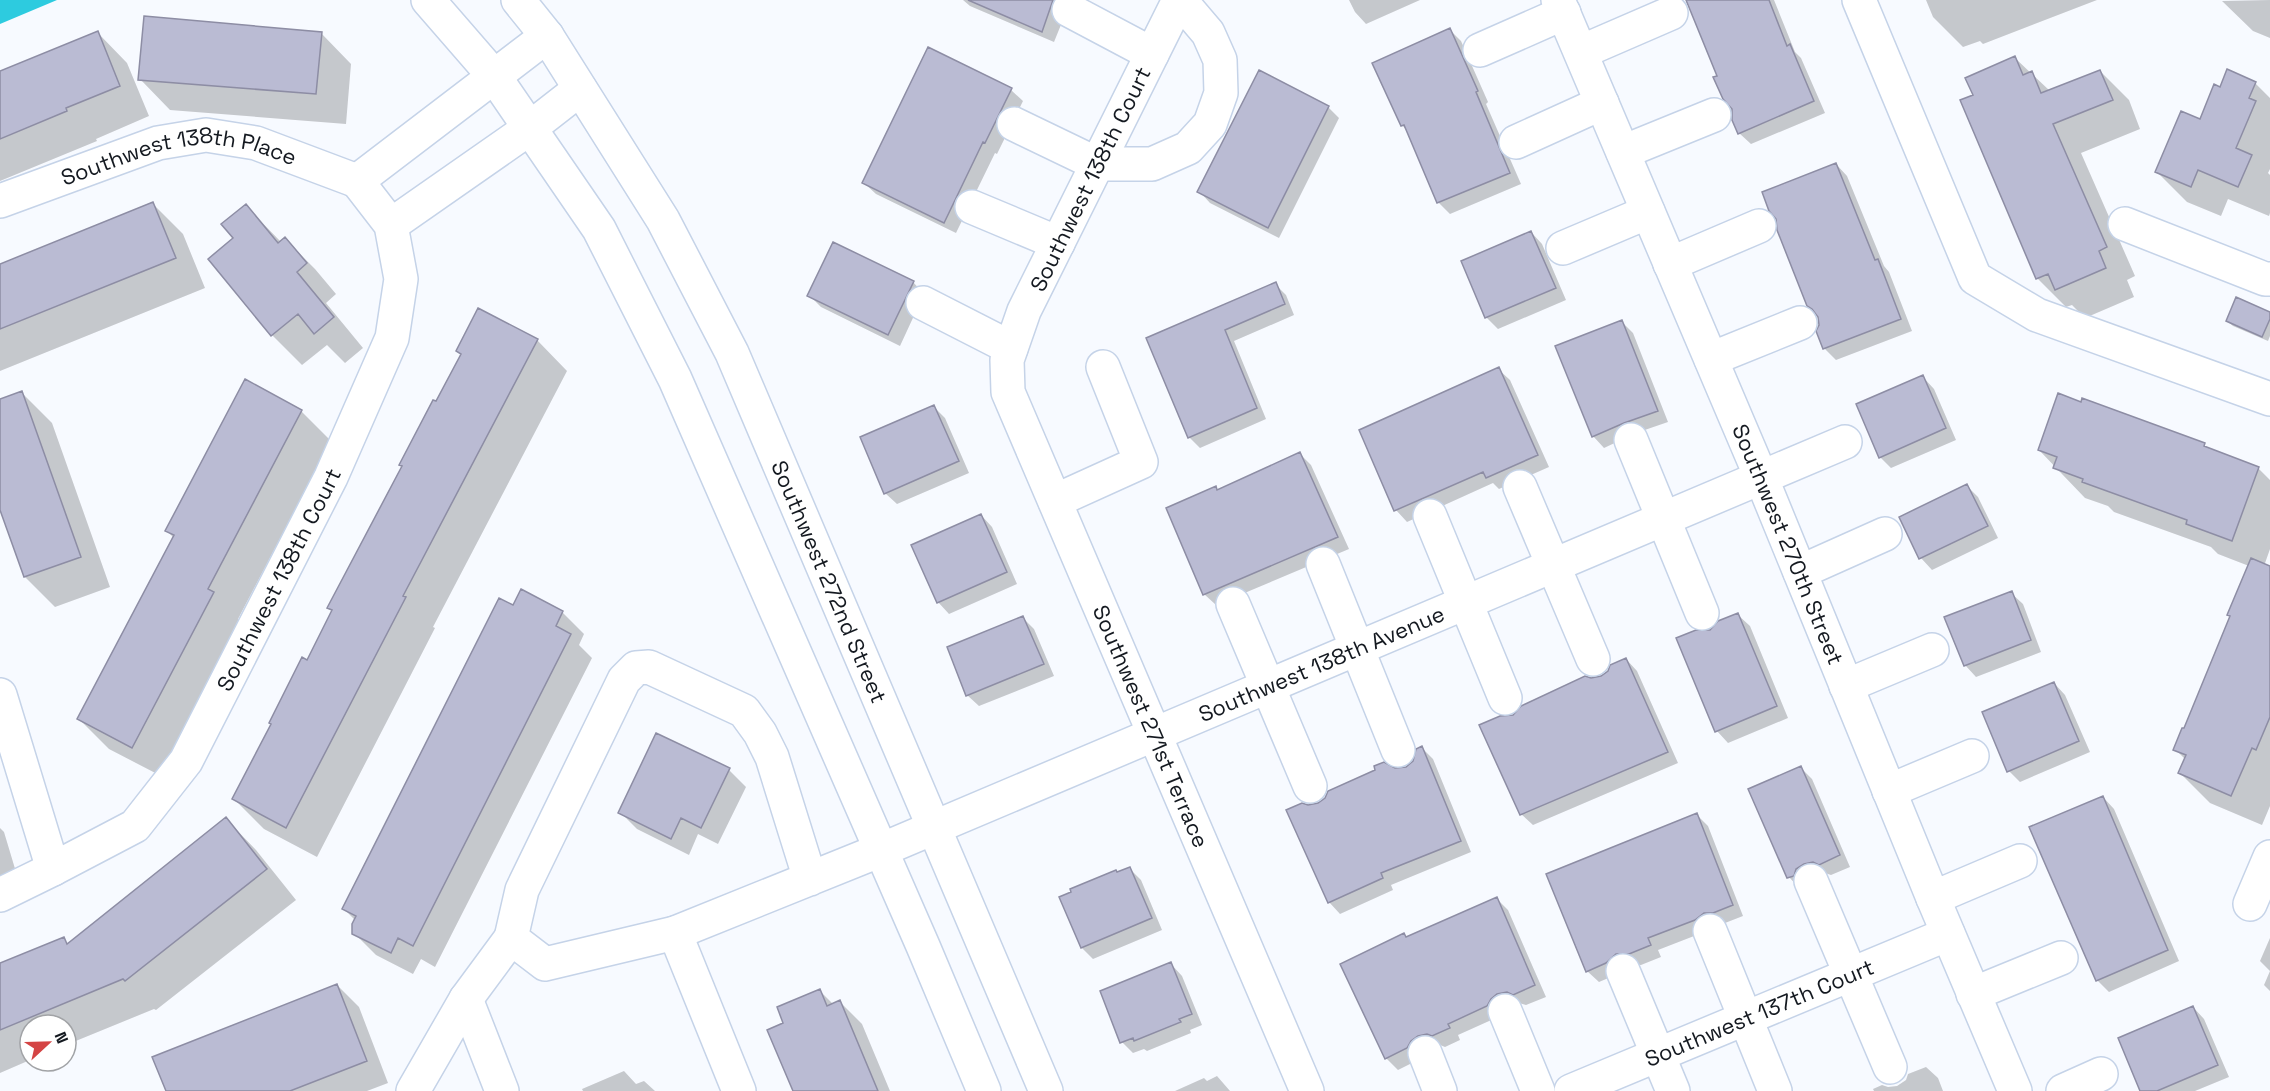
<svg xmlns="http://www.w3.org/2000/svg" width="2270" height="1091" font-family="'Space Grotesk',sans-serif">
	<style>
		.water { fill: #2dcbdf }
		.shadow { fill: #0003 }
		.building { fill: #babbd3; stroke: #8d8da4; stroke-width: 1.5 }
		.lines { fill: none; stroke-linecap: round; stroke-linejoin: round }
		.minor-casing { stroke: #c5d3e8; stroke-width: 36 }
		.minor { stroke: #fff; stroke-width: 33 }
		.labels { text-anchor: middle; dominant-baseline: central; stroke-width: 6; stroke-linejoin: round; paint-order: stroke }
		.street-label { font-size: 22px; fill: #141920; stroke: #fff }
	</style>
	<rect width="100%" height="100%" fill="#f7faff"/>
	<path class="water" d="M0,0H57L0,24Z"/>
	<path class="shadow" d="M963,0H1071L1054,42L970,6Z
		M1349,0H1420L1366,24L1355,12Z
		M1688,0H1774L1795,52L1801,58L1825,113L1751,144L1739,133L1733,107Z
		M1926,0H2097L1983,44L1980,41L1963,47L1933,17Z
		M2270,0V38L2253,31L2222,1Z
		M1450,30L1461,41L1488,102L1486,104L1521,184L1450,214L1438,202L1409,133L1402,125Z
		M97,32L127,63L149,116L96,139L97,141L0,181V73Z
		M321,33L351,64L346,124L170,110L140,79Z
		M2015,58L2050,91L2100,71L2129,100L2140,129L2081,153L2135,276L2127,280L2134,297L2085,318L2072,305L2066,307L2037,278L1975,96Z
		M2255,83L2270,98V169L2268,173L2270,175V213L2269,216L2228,199L2221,216L2187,202L2157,172L2201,121L2221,89Z
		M1011,90L1023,101L997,154L995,153L956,233L876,194L864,183Z
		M1328,107L1339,118L1279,238L1210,203L1199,191Z
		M1836,164L1847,176L1884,266L1889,272L1912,331L1836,360L1825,349L1818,331L1820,325L1819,316L1808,305L1778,219Z
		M153,204L183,234L205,288L0,371V266Z
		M246,206L281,242L285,239L315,269L336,294L326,303L363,348L345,363L327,345L302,365L272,335L235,239Z
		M1531,232L1542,244L1566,300L1498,329L1486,317Z
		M913,282L924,294L900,346L821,307L809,295Z
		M1275,284L1286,295L1294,315L1234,341L1266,419L1200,448L1189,437L1148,339Z
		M2270,313V336L2268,341L2233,326L2227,321Z
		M1621,321L1633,333L1668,422L1636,433L1604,448L1593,436Z
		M537,340L567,371L433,627L435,628L317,857L264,829L234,799L333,612L329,608L436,403Z
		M1498,369L1510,380L1549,467L1499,489L1493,483L1407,522L1396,510Z
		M1923,377L1934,389L1956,440L1891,468L1880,457Z
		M22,393L52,423L110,587L55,607L25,577L0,506V401Z
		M934,407L945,418L969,473L897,504L885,493Z
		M301,411L331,441L238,619L243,624L163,777L109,749L79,719L174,538L167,531Z
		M2204,445L2209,450L2258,468L2270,480V549L2264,566L2270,568V806L2262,825L2210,803L2180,773L2186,760L2175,749L2185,730L2231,617L2249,566L2218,554L2211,547L2114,512L2108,506L2085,498L2039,450Z
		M1300,454L1311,465L1349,549L1216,605L1204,594L1215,488L1218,491Z
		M1967,486L1978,497L1998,538L1932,570L1921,558Z
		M981,515L992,527L1017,584L949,614L938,602Z
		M2011,593L2023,604L2041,652L1976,677L1965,665Z
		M562,612L584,634L579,645L592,658L435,967L421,959L413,974L376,955L354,933L356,921L343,908Z
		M1738,615L1750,626L1788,718L1728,743L1717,731L1678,639L1710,632Z
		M1023,618L1034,629L1054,676L979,706L967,695Z
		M1626,659L1637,671L1678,763L1533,825L1521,814L1513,717L1591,679L1601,677Z
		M2054,683L2065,695L2090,752L2020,782L2009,771Z
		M1422,748L1433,759L1471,852L1391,885L1393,890L1340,914L1329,902L1308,806L1318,804L1394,770L1406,769L1414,762Z
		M1800,767L1812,779L1850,867L1831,875L1825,873L1816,874L1800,889L1789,877Z
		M729,770L746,787L718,844L698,834L689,855L637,829L620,812Z
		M2103,797L2114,809L2179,961L2109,992L2097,980Z
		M1697,815L1708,826L1743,916L1725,923L1715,924L1707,931L1658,950L1661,957L1641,965L1628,964L1618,974L1599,982L1587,971Z
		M226,819L256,850L296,900L156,1010L154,1009L66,1045V1025H30V1060L0,1073V965L63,939L69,945Z
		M0,828L4,832L16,872L0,877Z
		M1130,869L1141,880L1162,930L1093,959L1082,948Z
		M1497,899L1508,910L1546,997L1526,1005L1519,1003L1509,1005L1498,1017L1458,1035L1460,1040L1445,1047L1440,1045L1429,1047L1418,1060L1398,1070L1386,1058L1407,938Z
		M2270,938V971L2260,961Z
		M1171,964L1182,976L1202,1025L1190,1030L1191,1033L1147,1051L1144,1049L1133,1053L1122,1042Z
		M2270,971V991L2264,985Z
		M337,985L359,1007L388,1083L367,1091H167Z
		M820,991L833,1004L840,1002L862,1024L890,1091H794Z
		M2193,1007L2204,1019L2229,1077L2195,1091H2142Z
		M1926,1067L1938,1078L1943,1091H1874L1873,1089L1882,1085L1888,1087L1897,1086L1906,1080L1908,1074Z
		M624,1071L636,1084L644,1081L655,1091H583L582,1089Z
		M1217,1076L1230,1091H1175L1204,1078L1207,1081Z"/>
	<path class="building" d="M968,0H1053L1042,32Z
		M1686,0H1769L1787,46L1790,44L1814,101L1738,134L1732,120V109L1723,99L1713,77L1717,76Z
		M144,16L322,32L316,94L138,80Z
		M1450,28L1478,91L1476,92L1510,173L1437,203L1404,125L1401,126L1372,63Z
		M98,31L120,86L66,108L67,111L0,139V71Z
		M928,47L1012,88L985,143L983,142L944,223L862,183Z
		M2015,56L2023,75L2032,71L2041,93L2100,70L2113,100L2053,124L2107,247L2099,251L2106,268L2055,290L2048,274L2036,279L1960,100L1973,95L1965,78Z
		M2227,69L2256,82L2249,98L2256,101L2236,148L2252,155L2238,187L2198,170L2191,187L2155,172L2181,111L2200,119L2214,84L2220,87Z
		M1259,70L1329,106L1268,228L1197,192Z
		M1836,163L1875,260L1878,259L1901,319L1823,349L1816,331L1819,325L1818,317L1812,309L1807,306L1777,230L1776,219L1769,211L1762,192Z
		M153,202L176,258L0,329V264Z
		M246,204L278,243L285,237L307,263L297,272L334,317L314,334L298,314L271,336L208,259L233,238L221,224Z
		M1531,231L1556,288L1485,318L1461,261Z
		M833,242L914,281L888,335L807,296Z
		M1276,282L1285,304L1225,330L1257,408L1188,438L1146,338Z
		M2236,297L2270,312V319L2262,337L2226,321Z
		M478,308L538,339L403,596L406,597L286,828L232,799L271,724L269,723L302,657L307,660L332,610L327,608L402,466L399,465L433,400L436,401L461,354L456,351Z
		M1622,320L1658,411L1624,423L1592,437L1555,346Z
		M1499,367L1538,455L1486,478L1483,472L1394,511L1359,430Z
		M1923,375L1946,428L1879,458L1856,404Z
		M245,379L302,410L208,589L214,592L132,748L77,719L174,535L165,531Z
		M22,391L81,557L24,577L0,510V399Z
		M2058,393L2081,402L2082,398L2205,443L2204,446L2259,467L2232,541L2186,524L2187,520L2082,482L2083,479L2053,468L2057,457L2038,450Z
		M934,405L959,461L884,494L860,437Z
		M1300,452L1338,537L1203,595L1166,508L1216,486L1217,490Z
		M1967,484L1988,526L1919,559L1899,517Z
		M981,514L1007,572L937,603L911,545Z
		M2251,558L2270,566V717L2256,750L2252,748L2231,796L2178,773L2186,755L2173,750L2182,728H2184L2230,616L2227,615Z
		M521,589L563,611L556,626L571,634L413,946L398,938L391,953L352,934V924L356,916L342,909L499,598L513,605Z
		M2012,591L2031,640L1964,666L1944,617Z
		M1738,613L1777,706L1715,732L1676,638L1696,630H1710L1718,621Z
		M1023,616L1044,664L966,696L947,647Z
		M1626,658L1668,752L1520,815L1479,725L1500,716L1513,715L1521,706L1585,676L1591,678L1601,676L1608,671L1610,665Z
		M2054,682L2079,741L2007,772L1982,712Z
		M656,733L730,768L701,828L681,818L671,839L618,813Z
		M1422,746L1461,841L1381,873L1383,878L1328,903L1286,810L1302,803L1308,805L1318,803L1325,798L1328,791L1375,770L1374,766L1384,762L1395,768L1406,767L1413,761L1416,749Z
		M1801,766L1840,855L1819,865L1813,862L1804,864L1796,869L1794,876L1787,878L1748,789Z
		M2103,796L2168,950L2096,981L2029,827Z
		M1697,813L1733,905L1713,913H1704L1695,920L1648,938L1651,945L1629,954H1616L1606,963L1586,972L1546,874Z
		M226,817L267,869L125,981L123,979L0,1030V963L64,937L67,944Z
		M1130,867L1152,918L1081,948L1059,897L1071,892L1070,889L1116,870L1117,872Z
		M1497,897L1535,985L1513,995L1507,992L1497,994L1491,999L1487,1006L1448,1024L1450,1028L1432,1036L1427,1034L1418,1036L1411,1041L1407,1048L1385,1059L1340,964L1404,933L1406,937Z
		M1171,962L1192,1014L1179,1019L1181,1022L1134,1041L1133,1038L1120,1043L1100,991Z
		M337,984L367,1061L290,1091H166L152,1057Z
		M820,989L827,1006L840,1000L878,1091H793L767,1030L783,1023L777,1007Z
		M2193,1006L2218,1065L2157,1091H2140L2118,1038Z"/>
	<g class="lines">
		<g class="minor-casing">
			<g id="minor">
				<path d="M428,0L494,76L599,229L675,379L923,946L984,1091"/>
				<path id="s1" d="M518,0L547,36L663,220L732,353L1046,1091"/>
				<path id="s2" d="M1179,0L1024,311L1007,360L1008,392L1307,1091"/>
				<path id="s3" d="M1558,0L1761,477L1933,898L2015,1091"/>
				<path d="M1859,0L1975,278L2037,315L2270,399"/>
				<path d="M1069,10L1152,54"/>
				<path d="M1480,50L1564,13"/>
				<path d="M1581,52L1671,13"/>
				<path d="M1014,124L1097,164H1152L1188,148L1210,124L1221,93L1220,60L1208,33L1180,0"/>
				<path d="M1516,142L1602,103"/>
				<path d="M1623,152L1714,115"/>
				<path d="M357,181L547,36"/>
				<path id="s4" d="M0,201L158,143L206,135L256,143L357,181"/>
				<path d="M972,207L1058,243"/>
				<path d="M2125,224L2265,279H2270"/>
				<path d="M391,225L530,128L580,89"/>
				<path d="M1563,248L1648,212"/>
				<path d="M1670,264L1759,226"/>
				<path d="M923,303L1011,348"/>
				<path d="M1711,359L1800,323"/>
				<path d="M1631,440L1702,613"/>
				<path d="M1520,487L1593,659"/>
				<path d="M1055,501L1141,462L1103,367"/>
				<path d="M1430,516L1505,698"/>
				<path d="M1323,564L1398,750"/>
				<path d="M1800,572L1885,534"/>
				<path d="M1233,604L1310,786"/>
				<path d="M1846,686L1932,650"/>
				<path d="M0,695L53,869"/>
				<path d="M1889,791L1972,756"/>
				<path id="s5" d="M810,879L772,757L760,733L744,711L649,667L636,668L624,680L522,890L511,938L545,964L675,933L881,850L1845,442"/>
				<path d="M1811,881L1890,1067"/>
				<path id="s6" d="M0,895L53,869L135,826L186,761L331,477L392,338L401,279L391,225L357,181"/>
				<path d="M1933,898L2020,861"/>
				<path d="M2250,904L2270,857"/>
				<path d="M1710,931L1775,1091"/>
				<path d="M675,933L739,1091"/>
				<path d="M1623,971L1673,1091"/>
				<path d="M1973,994L2061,958"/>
				<path d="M466,999L502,1091"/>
				<path d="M1505,1011L1538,1091"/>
				<path d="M1425,1053L1440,1091"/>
				<path d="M413,1091L466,999L511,938"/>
				<path id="s7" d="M1571,1091L1948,934"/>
				<path d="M2063,1091L2101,1074"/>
			</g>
		</g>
		<use href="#minor" class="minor"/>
	</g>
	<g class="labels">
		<g class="street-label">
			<text stroke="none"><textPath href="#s4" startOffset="188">Southwest 138th Place</textPath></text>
			<text transform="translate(1090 179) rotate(-64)">Southwest 138th Court</text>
			<text stroke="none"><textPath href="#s3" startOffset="591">Southwest 270th Street</textPath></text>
			<text stroke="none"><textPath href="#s6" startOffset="438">Southwest 138th Court</textPath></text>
			<text stroke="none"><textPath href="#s1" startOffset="662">Southwest 272nd Street</textPath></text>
			<text stroke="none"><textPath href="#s5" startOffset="1476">Southwest 138th Avenue</textPath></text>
			<text stroke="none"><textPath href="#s2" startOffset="795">Southwest 271st Terrace</textPath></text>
			<text stroke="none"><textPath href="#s7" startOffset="204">Southwest 137th Court</textPath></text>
		</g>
	</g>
	<g transform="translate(48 1043) rotate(68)"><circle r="28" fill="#ffffff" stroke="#a1a3a6" stroke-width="1.5"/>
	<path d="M0-4.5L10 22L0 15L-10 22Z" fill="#d44444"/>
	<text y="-9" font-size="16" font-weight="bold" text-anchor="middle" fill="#141920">N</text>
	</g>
</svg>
